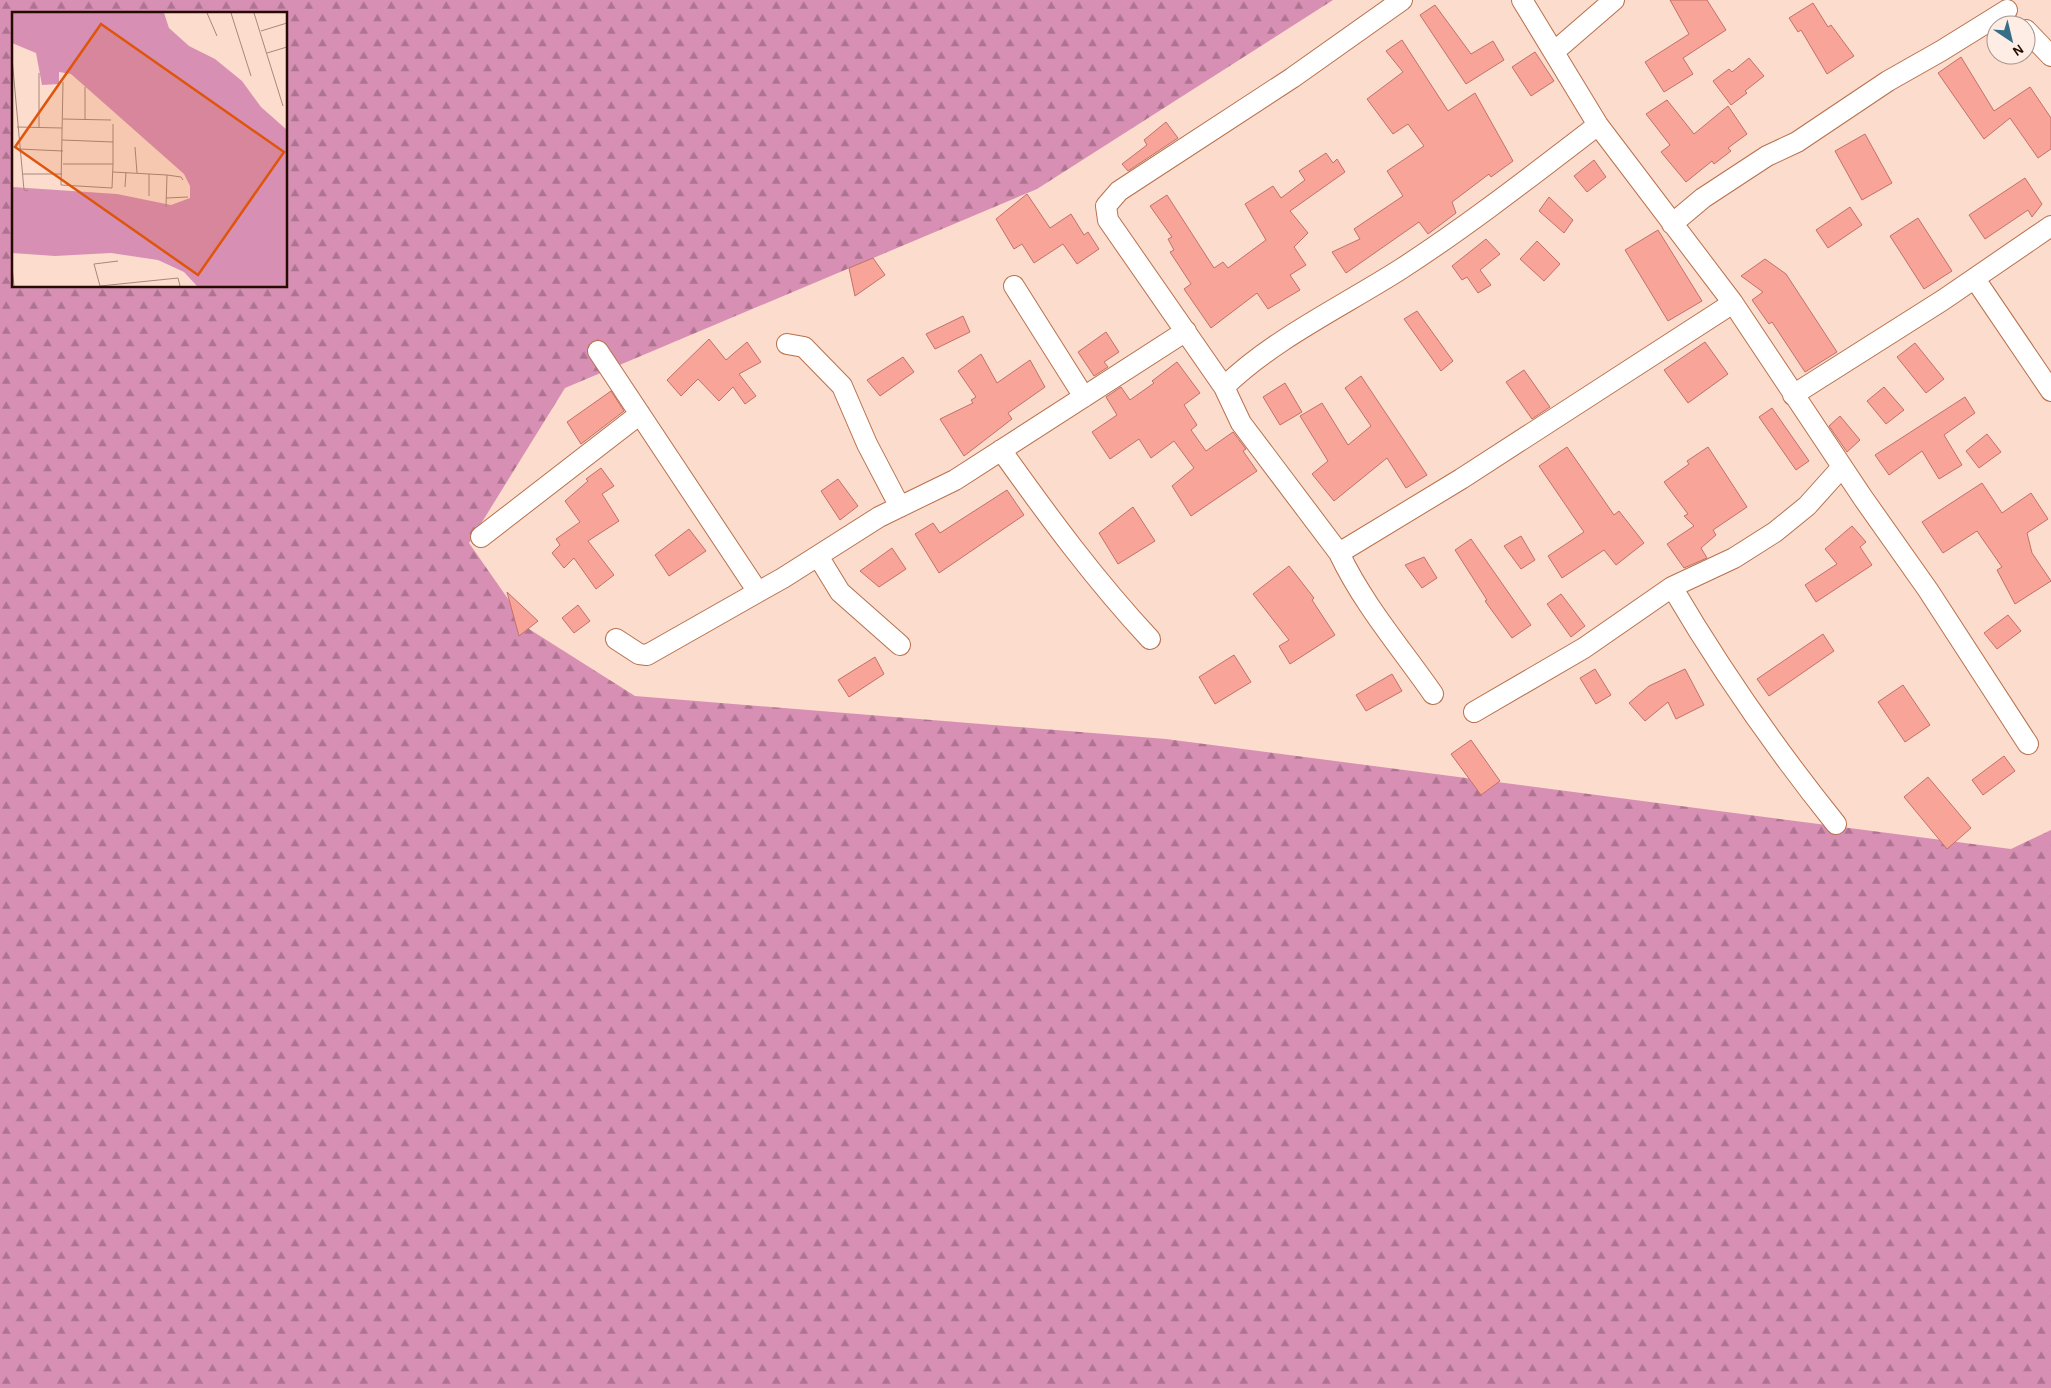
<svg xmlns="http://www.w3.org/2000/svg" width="2051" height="1388" font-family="'Alegreya Sans',sans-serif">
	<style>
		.forest { fill: url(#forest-firs); fill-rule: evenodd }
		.building { fill: #f9a498; stroke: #c27168 }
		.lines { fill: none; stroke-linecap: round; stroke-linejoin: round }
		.street-casing { stroke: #b7714c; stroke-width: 22 }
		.street { stroke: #fff; stroke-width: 20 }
		.inset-road { fill: none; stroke: #a6887b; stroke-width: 1 }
		.view { fill: #de550b; fill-opacity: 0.15; stroke: #de550b; stroke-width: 2.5 }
		.inset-edge { fill: none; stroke: #250b00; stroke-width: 2.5 }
	</style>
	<defs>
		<pattern id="forest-firs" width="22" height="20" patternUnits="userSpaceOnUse" patternTransform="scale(1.25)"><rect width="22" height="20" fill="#d78fb4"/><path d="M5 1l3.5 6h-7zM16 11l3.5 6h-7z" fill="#ae7390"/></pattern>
	</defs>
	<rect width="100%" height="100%" fill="#fcdccd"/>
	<path class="forest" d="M0,0H1333L1037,189L565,388L469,543L529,629L635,696L1166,739L2011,849L2051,830V1388H0ZM14,14H286V286H14Z"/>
	<path class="building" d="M1670,0H1707L1726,30L1683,58L1693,74L1664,92L1645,62L1689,34Z
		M1813,3L1828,27L1831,25L1854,56L1827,74L1801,30L1798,32L1789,18Z
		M1435,5L1471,54L1493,41L1504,60L1466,84L1420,15Z
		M1402,40L1448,111L1475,93L1513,161L1491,177L1489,174L1452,202L1456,213L1428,234L1419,222L1346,273L1332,252L1360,239L1354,229L1403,196L1387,171L1424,146L1408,124L1393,134L1367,99L1403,72L1386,51Z
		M1535,52L1554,81L1531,96L1512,67Z
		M1961,57L1994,111L2030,87L2051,118V149L2038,158L2010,118L1984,139L1938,73Z
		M1749,58L1764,76L1745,91L1747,93L1731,105L1713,81L1729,69L1732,72Z
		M1667,100L1694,134L1728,106L1747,134L1728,148L1731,151L1714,164L1712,161L1686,182L1661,152L1670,145L1646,114Z
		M1166,122L1178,138L1128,171L1122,164L1147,145L1144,140Z
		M1865,134L1892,183L1862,200L1835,151Z
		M1326,153L1333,163L1337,159L1345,172L1290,211L1308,233L1294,247L1306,265L1290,275L1300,290L1268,309L1257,293L1211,328L1184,289L1191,284L1170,252L1174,250L1168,239L1172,237L1150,206L1167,195L1214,268L1223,262L1228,268L1266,240L1245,204L1273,186L1281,198L1305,180L1299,171Z
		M1594,160L1606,177L1587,192L1574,176Z
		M2025,178L2042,204L2032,217L2028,210L1985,239L1969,215Z
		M1027,194L1050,228L1071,214L1084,235L1088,232L1099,249L1077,264L1063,244L1034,263L1022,244L1014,249L996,219Z
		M1549,197L1573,220L1564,233L1539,211Z
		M1850,207L1862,225L1828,248L1816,230Z
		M1918,218L1952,271L1924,289L1890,236Z
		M1658,230L1702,301L1668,321L1625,250Z
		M1486,239L1500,254L1480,270L1491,285L1478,293L1467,277L1462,280L1452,266Z
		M1537,241L1560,264L1544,281L1520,259Z
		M873,258L885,275L855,296L849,268Z
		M1765,259L1786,274L1837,352L1805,372L1772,322L1769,324L1752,300L1763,292L1741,276Z
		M1417,311L1453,361L1441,371L1404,319Z
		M963,316L970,332L935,349L926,334Z
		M1106,332L1119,352L1104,362L1108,367L1094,376L1078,352Z
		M709,339L726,360L747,342L761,362L739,374L756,396L745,404L733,387L719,401L698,379L681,396L667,380Z
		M1705,342L1728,374L1688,403L1664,370Z
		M1915,343L1944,379L1926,393L1897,357Z
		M981,354L997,383L1030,360L1045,387L1008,413L1012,419L964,456L940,419L973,403L971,400L976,397L958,371Z
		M903,357L914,372L880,396L867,380Z
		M1177,362L1200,393L1184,405L1197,425L1191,430L1206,451L1233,432L1246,449L1243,451L1257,471L1191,516L1172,486L1194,468L1174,441L1151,458L1139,439L1110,459L1092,432L1117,415L1106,397L1121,387L1130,400L1154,383L1152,381Z
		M1524,370L1550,407L1532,419L1506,382Z
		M1361,376L1427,475L1406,488L1387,458L1334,501L1312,474L1328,461L1300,416L1322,403L1348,445L1371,426L1345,388Z
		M1285,383L1302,412L1280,425L1263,397Z
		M1884,387L1904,410L1886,424L1867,401Z
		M611,391L624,411L581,444L567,422Z
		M1965,397L1975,413L1944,435L1962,465L1939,479L1922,451L1889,475L1875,455Z
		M1772,408L1809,461L1796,470L1759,417Z
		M1840,416L1860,440L1847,452L1829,426Z
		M1987,434L2001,452L1979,468L1966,451Z
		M1567,447L1614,515L1619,511L1644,543L1616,565L1604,550L1562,578L1548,556L1584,532L1539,466Z
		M1708,447L1747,507L1713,530L1716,535L1701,548L1707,558L1684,568L1667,544L1694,526L1684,516L1688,514L1664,482L1689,464L1687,461Z
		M601,468L614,486L602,494L619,521L588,541L614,575L596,589L574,558L564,568L552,553L560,545L556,539L580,522L565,501L588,481L586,479Z
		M838,479L858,506L840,520L821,491Z
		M1982,483L2002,513L2031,493L2048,519L2027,533L2032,553L2051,581L2015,604L1997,570L2002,567L1977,531L1943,553L1922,522Z
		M1007,490L1024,515L939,573L915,534L933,523L940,533Z
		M1133,507L1155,541L1118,564L1099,533Z
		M1852,526L1866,542L1860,547L1872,565L1816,602L1805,585L1837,564L1825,549Z
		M689,529L706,551L669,576L655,555Z
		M1521,536L1535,560L1521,569L1504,546Z
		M1471,539L1531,625L1512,638L1485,601L1487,600L1455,550Z
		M892,548L906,569L879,587L860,571Z
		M1424,557L1437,578L1422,588L1405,565Z
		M1289,566L1314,598L1312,600L1335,635L1290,664L1279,646L1289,640L1253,594Z
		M507,592L538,621L519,636Z
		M1561,594L1585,626L1571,637L1547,604Z
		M578,605L590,621L574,633L562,618Z
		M2008,615L2021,631L1997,649L1984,633Z
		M1823,634L1834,651L1769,696L1757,679Z
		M1234,655L1251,682L1215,704L1199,677Z
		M875,657L884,674L849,697L838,680Z
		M1595,669L1611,695L1596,704L1580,678Z
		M1685,669L1704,705L1676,719L1668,702L1645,721L1629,703L1649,686Z
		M1392,674L1402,691L1366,711L1356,695Z
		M1903,685L1930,725L1905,742L1878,702Z
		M1471,740L1500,781L1481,795L1451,754Z
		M2004,756L2015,771L1983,795L1972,780Z
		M1928,777L1971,828L1947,849L1904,797Z"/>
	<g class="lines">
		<g class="street-casing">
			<path id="street" d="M1522,0L1598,125L1733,303L1863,498L1928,590L2028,744
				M2026,30L2051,56
				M1555,51L1614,0
				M1672,224L1703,198L1767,156L1797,142L1888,81L1941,51L2007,10
				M1975,279L2051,391
				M1014,286L1084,397
				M787,344L804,347L842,386L867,444L900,507
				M598,351L758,592L783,578L879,517L955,480L1186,331
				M1224,387L1108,220L1106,206L1119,191L1292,78L1402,0
				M1793,395L1943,300L2051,226
				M1001,450C1048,516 1095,580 1150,639
				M481,537L640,414
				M1339,553L1461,479L1733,303
				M818,556L840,592L900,645
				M1672,587C1722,672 1775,748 1836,824
				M616,639L639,654L647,655L758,592
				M1433,694C1401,648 1363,604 1339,553L1241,423L1224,387C1273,339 1343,306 1401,269C1469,225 1534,174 1598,125
				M1474,712L1584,648L1672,587L1734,558L1775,532L1807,506L1842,467"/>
		</g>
		<use href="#street" class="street"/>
	</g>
	<g transform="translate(12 12)">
		<rect width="275" height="275" fill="#fcdccd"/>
		<path d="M0,1H152L157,16L177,34L203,47L230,69L249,95L275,118V274H185L172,260L146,248L99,241L43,244L0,241V175L105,182L159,193L178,186V174L172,162L59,62L47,60V72L30,73L24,41L0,31Z" fill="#d78fb4"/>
		<path class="inset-road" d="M195,1L205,24M219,1L239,64M242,1L271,94M249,19L275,11M255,41L275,35M0,46L12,178L16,179M51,70L49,173L100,176L101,152M51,107L99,108M73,107V75M5,115L50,116M27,115V61M50,128L101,130M123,135L125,161M7,137L51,139M51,152H101V112M101,160L155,163L154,195M11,162H50M155,163L169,165L171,168M113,175L114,160M137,184V162M154,186L176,185M0,255L2,274M88,274L166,266L168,274M88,274L82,252L106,249"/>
		<path class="view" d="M89,12L272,140L186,263L3,135Z"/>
		<rect width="275" height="275" class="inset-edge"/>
	</g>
	<g transform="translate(2011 40) rotate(145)"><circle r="24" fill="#feede5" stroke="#a79389"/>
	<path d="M0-4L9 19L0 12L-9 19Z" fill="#346f87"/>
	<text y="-8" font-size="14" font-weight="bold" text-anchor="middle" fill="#250b00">N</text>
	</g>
</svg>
